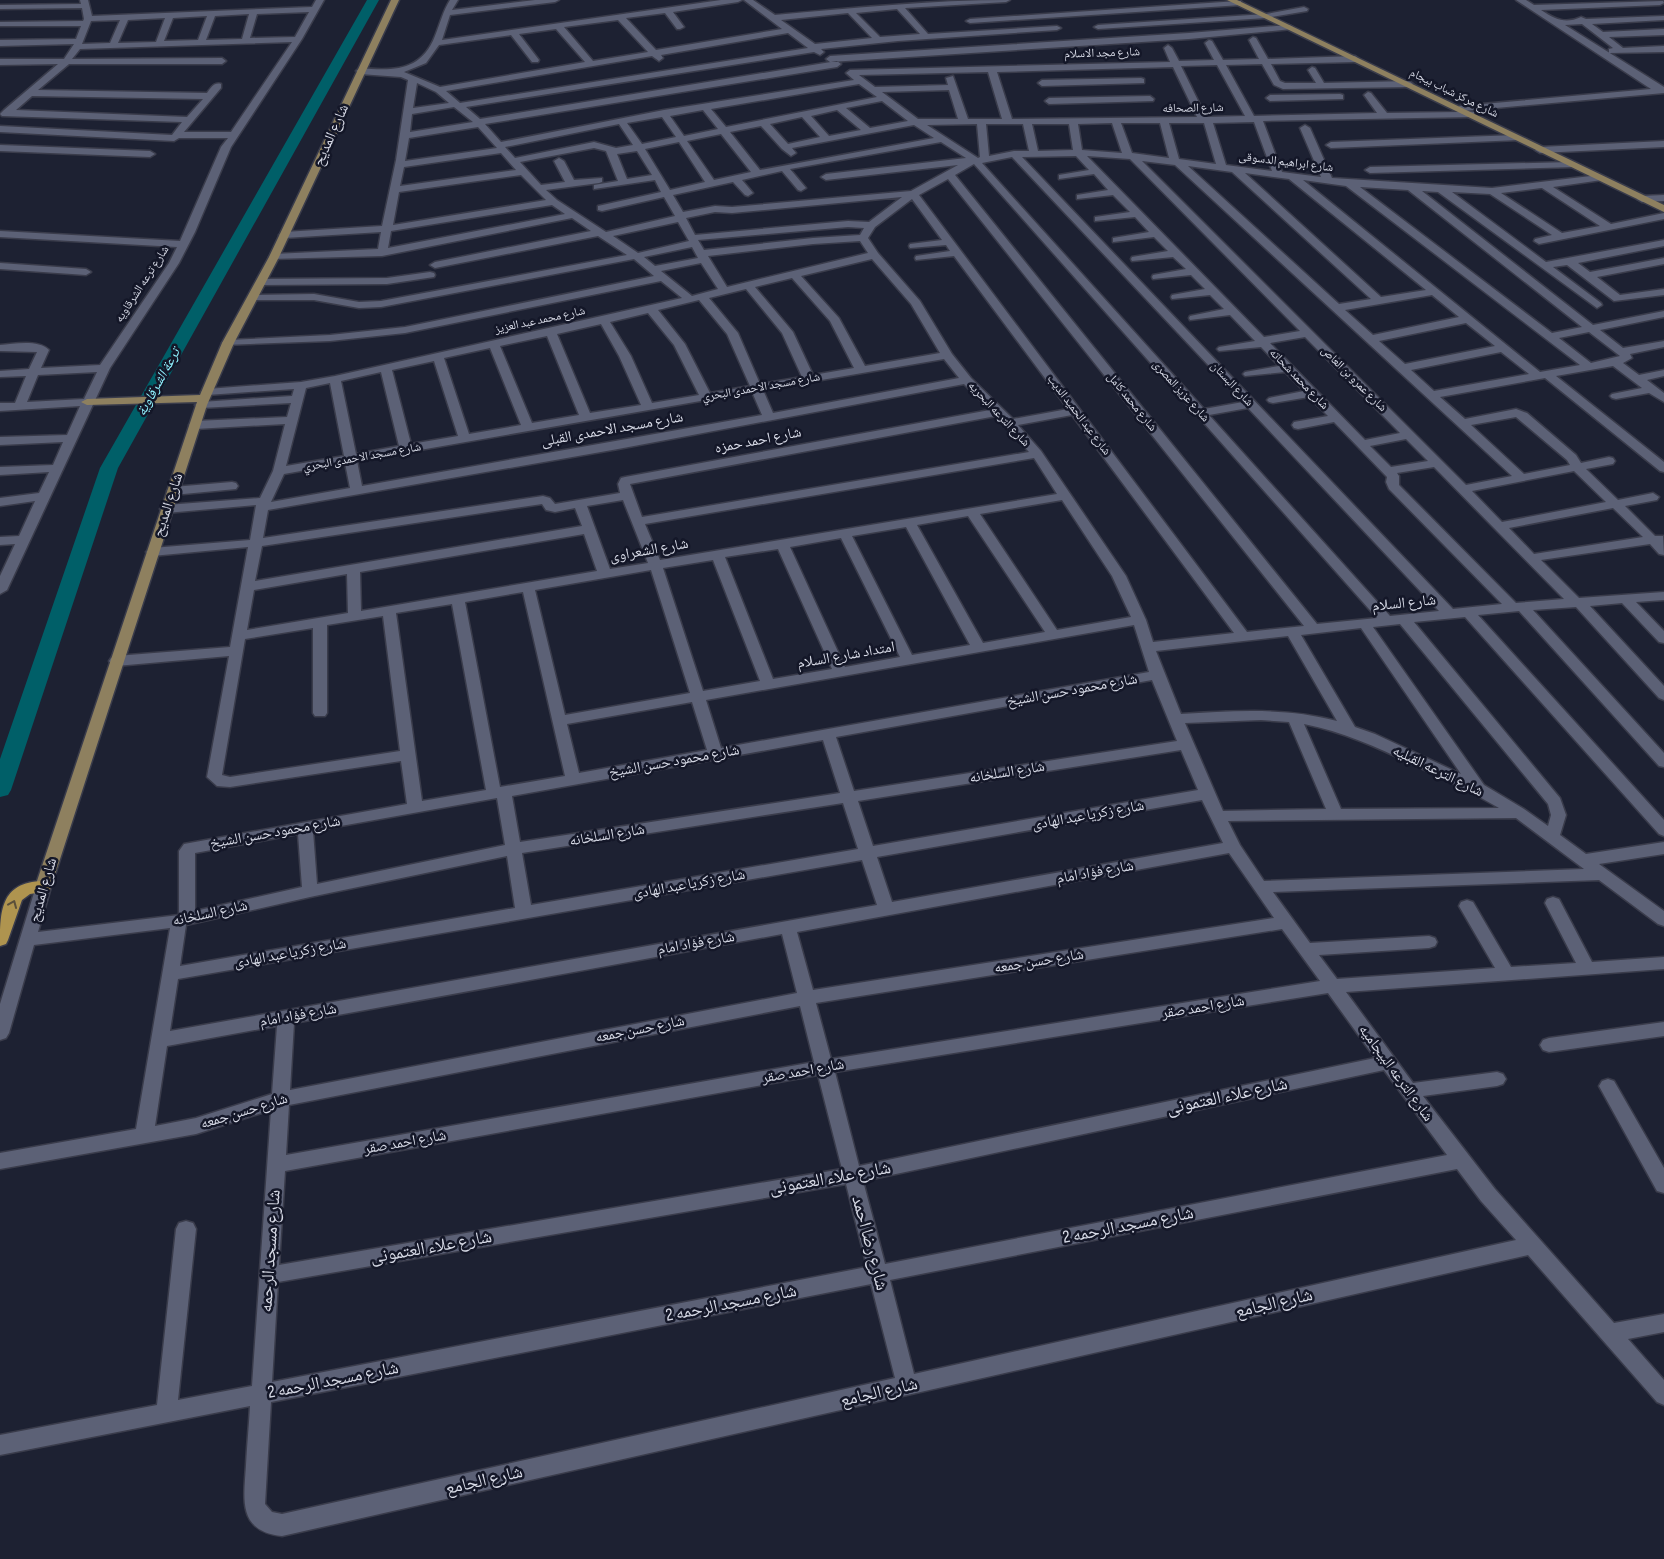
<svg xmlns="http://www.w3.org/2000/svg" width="1664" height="1559" font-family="'Sofia Sans Condensed','Noto Naskh Arabic',sans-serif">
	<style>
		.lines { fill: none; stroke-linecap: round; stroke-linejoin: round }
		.canal { fill: #005f68; fill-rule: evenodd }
		.minor-casing { stroke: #3a3c4b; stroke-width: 3 }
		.major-casing { stroke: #3a3c4b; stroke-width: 3 }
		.highway-casing { stroke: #3a3c4b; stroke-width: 3 }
		.minor { fill: #5c6176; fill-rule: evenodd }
		.major { fill: #8e805f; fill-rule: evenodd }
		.highway { fill: #af944f; fill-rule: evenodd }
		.oneway { stroke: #5a4f3a }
		.labels { text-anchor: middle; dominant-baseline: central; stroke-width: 5; stroke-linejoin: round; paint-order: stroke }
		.far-street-label { font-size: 12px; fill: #d7dae6; stroke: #141728 }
		.far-water-label { font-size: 14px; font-style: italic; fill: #90f3ff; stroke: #141728 }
		.street-label { font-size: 15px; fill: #d7dae6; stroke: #141728 }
		.near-street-label { font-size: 18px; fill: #d7dae6; stroke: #141728 }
	</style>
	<rect width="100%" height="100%" fill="#1d2132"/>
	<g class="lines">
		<path class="canal" d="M367,0H379L118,468L11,790L8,795L0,797V759L100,468Z"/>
		<g class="minor-casing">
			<path id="minor" d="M80,0H88L92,16L312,7L316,0H324L302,39L231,147L195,232L179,263L110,368L7,590L0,594V576L15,544L0,545V537L19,536L35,501L0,506V498L39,493L49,472L0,475V467L53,465L63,442L0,445V437L67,435L80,406L0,411V403H15L26,376L0,377V371L29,369L37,352L0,351V345C14,344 38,339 49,350L41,368L100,365L169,263L177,247L0,237V231L180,241L221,147L228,138H179L174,141L0,132V126L172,135L182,122L2,116L0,114L4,110L58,64L0,65V59H64L74,44L0,46V40L76,39L81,26H0V22L83,21L84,19L82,8L0,9V5L81,4ZM309,12L295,37L250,38L257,14ZM249,14L242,39L206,40L215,16ZM207,16L198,40L164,41L173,18ZM165,18L156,42L118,43L128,20ZM120,20L110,43L82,44L91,21ZM292,42L231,132H184L221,88V84C214,82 211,88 207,93L38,90L69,64H222L226,61L222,58L72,59L80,49ZM32,96L203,99L187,117L16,110ZM97,372L84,399L27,402L38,375Z
				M450,0H458L452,10L535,0H559L555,2L450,15L442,40L721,0H742L738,2L673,12L684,27L680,29H677L665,13L626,18L656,50L782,29L744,0H753L775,15C853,8 931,0 1010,0L1006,2L905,8L928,34L1057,26L1061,28L1057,30L898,41L821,49L824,52L820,55L814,52L466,107L480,119L837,61L841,64L837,67L485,124L501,142L664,110L854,80L846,73L850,70L1170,62L1164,48L1168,45L1172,48L1179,61L1214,60L1205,43L1209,40L1212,41L1223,60L1259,59L1249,40L1253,37L1256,38L1268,59L1355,56L1359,59L1355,62L1271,64L1280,81L1285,83H1316L1308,70L1312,67L1315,68L1324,83L1409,81L1413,84L1409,87L1283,89L1274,85L1262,64L1226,65L1254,116L1377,113L1364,95L1368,92L1371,93L1387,113L1459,112L1455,109L1460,106L1651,89L1516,0H1526L1534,5L1663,1L1664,3L1660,5L1541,10C1556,20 1566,24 1581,17L1586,19L1664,16V20L1592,24L1603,32L1664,29V35L1609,37L1623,48L1664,46V52L1609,53V49L1613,48L1582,24L1565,25L1664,87V93L1463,111L1474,112V116L1471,117L1263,121L1282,172L1321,177L1300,128L1305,125L1310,128L1332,178L1492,188L1599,175L1602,176V180L1553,187L1611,224L1664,213V219L1539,244L1534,241L1535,239L1552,235L1490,194L1452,192L1546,262L1664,240V246L1578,263L1590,272L1664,258V264L1597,277L1620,295L1664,289V295L1614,301L1567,265L1553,267L1601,303L1602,305L1597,308L1438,192L1422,191L1593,325L1664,311V317L1600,330L1623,348L1664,341V347L1630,354L1632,358L1623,363L1639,375L1664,370V376L1647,380L1664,393V402L1649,393L1616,399L1612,398L1610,396L1612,394L1642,388L1613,366L1556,376L1664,462V472L1660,471L1545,378L1440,397L1465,419L1516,409L1527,413L1576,455L1581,463L1609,457L1613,458L1615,461L1613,464L1586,469L1618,500L1653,493L1659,497L1657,500L1625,506L1655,536H1663L1664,555L1659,554L1650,544L1541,560L1579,598L1664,592V600L1636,602L1664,631V643L1659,642L1622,603L1590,606L1664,686V700L1659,698L1576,607L1533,610L1664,753V767L1659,766L1519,611L1478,615L1664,820V836L1659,834L1465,617L1414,622L1560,798L1566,815L1560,835L1586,854L1664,842V854L1599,864L1664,911V926L1658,924L1599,880L1273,892L1310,943L1429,936L1435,938L1437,942L1435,946L1429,948L1319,955L1337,979L1495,968L1459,906L1461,902L1467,900L1473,902L1511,967L1576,963L1545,903L1547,899L1553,897L1559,899L1592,962L1664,957V969L1346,992L1413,1083L1497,1072L1503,1074L1506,1079L1503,1084L1497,1086L1423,1096L1495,1189L1614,1323L1664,1314V1332L1628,1339L1664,1380V1405L1657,1402L1528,1255L282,1536C237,1531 244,1499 246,1465C247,1445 249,1425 250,1406L0,1455V1435L157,1405L176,1229L179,1223L186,1221L193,1223L196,1229L178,1400L252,1386L271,1110L196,1134L0,1169V1153L136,1129L170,928L34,945L9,1033L6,1038L0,1040V1004L37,883L43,881L49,883L51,887L38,932L179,915V851L184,844L407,804L401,761L230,787L217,786L207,777L229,656L116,666L111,664L109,661L111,658L116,656L230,647L248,547L152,556L146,552L152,548L250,540L256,505L166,513L160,509L166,505L260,498L273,471L285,424L195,429L189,425L195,421L287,417L291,403L201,408L195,405L201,402L292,396L294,389L207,395L201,392L207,389L301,382L335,376L682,298L661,281L405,333L330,341L224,345L222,343L224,341L228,340L330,335L405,327L654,276L634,259L381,307L359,308L314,300H249L248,298L249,296L253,295L314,294L359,302L381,301L627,255L598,236L435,268L430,265L435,262L591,231L572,218L382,256L270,259L269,257L274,254L378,249L381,232L284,238L279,235L284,232L382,226L396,160L408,80L401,77L360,74L356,71L360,68C392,71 421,72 435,36C440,24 443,11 450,0ZM897,9L920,34L880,37L856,13ZM848,13L872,38L815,44L781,20ZM618,20L648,52L593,61L564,27ZM556,29L585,62L440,87L404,72L426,63L439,45L511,35L532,62H538L539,60L519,34ZM788,33L808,48L460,103L446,91L652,56L659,61L663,58L661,55ZM1217,65L1245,116L1206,117L1181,66ZM1173,67L1197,117L1012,119L997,72ZM988,72L1002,119H968L953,76L946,78L948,85L875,87L859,75ZM417,83L436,92L449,103L413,108ZM859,84L877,97L726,127L711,109ZM949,90L958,119H918L882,92ZM882,101L908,121L870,128L846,108ZM454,107L473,122L410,132L412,114ZM703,110L718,129L684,136L670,116ZM837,110L861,130L829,136L811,116ZM662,117L676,137L642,144L627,123ZM802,117L820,137L788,144L770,124ZM1254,122L1272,171L1226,165L1213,123ZM1112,123L1122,153L1082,150L1078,124ZM1121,123H1160L1169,158L1132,153ZM1169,123H1204L1216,164L1179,159ZM619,124L633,145L616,148L594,142L515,158L505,147ZM977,124L980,157L978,158L927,125ZM986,124H1023L1029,151H1014L989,156ZM1032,124H1069L1073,150L1038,151ZM914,125L934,138L760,170L730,132L761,126L782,149L791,156L796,153L792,148ZM478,127L497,148L405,161L409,138ZM721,134L751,172L714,180L687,141ZM679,142L705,182L670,190L645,149ZM941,142L966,158L826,174L821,177L826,180L958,165L911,191L732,207L715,206L683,212L673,195L733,182L745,195L748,196L753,193L742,180L782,171L798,190L801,191L806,188L790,169ZM594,148L606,151L618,181L594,185V189L655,180L661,192L598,206V210L602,211L664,197L675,216L606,232L557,200L546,190L599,183L602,182V178L574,180L564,161L559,158L554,161L565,182L541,185L520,162ZM637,151L652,175L627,179L617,154ZM501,153L516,170L400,186L404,167ZM1076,156L1089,170L1059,175V179L1094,174L1108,190L1077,195V199L1113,195L1130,212L1095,217V221L1135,217L1149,232L1113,238V242L1154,237L1168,251L1132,257L1131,259L1132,261L1173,257L1186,269L1153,275L1152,277L1153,279L1191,275L1205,289L1172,295L1171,297L1172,299L1210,295L1224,309L1190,316L1189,318L1190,320L1230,315L1255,341L1219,347L1217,349L1219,351L1261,347L1279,366L1245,372L1243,374L1245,376L1285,372L1304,391L1269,398L1267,400L1269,402L1273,403L1309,397L1328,416L1294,422L1292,425L1294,428L1298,429L1334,422L1387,477L1386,482L1389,489L1502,604L1453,609L1022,157ZM1087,156L1130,159L1300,331L1264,337ZM1012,157L1243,402L1204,409L982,163ZM1142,161L1175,165L1512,476L1466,485ZM974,164L1377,618L1317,624L955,175ZM1188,166L1232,172L1371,299L1339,304ZM1245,173L1289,179L1426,290L1381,297ZM521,175L546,200L393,225L399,192ZM948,179L1304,626L1247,632L919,195ZM1303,180L1346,186L1580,365L1540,372ZM1360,187L1408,190L1582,327L1552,333ZM1541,188H1542L1600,226L1562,233L1501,193ZM902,197L869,222L848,221L695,235L686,218L715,212L732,213ZM912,199L942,240L910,244L909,246L910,248L946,245L950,251L916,256L915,258L916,260L954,256L1068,409L1013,419L971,378L952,354L920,301L878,253L868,238L875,227ZM552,205L565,214L388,248L391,231ZM678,222L689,241L638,253L613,236ZM848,227L864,228L860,235L813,238L704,250L698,240ZM860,241L868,253L727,287L708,256L813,244ZM692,247L698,258L655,266L644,257ZM872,259L911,304L940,353L865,366L839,318L801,276ZM701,263L718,289L692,296L661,271ZM792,278L830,321L854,368L813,375L793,332L755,287ZM746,289L782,333L802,377L760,384L738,333L709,298ZM1432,295L1459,317L1373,335L1345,310ZM699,300L727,334L750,386L710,393L685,344L658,310ZM648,313L674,345L699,395L652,403L631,356L610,322ZM1466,323L1495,346L1405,364L1379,341ZM601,324L619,356L641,405L590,413L557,334ZM1589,332L1620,356L1591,363L1559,338ZM547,336L579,415L532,423L500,346ZM1305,337L1400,433L1365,440L1270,343ZM490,348L521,425L469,434L444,358ZM1501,352L1529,374L1434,391L1411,370ZM944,359L959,378L773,413L763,390ZM434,361L458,436L411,444L392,370ZM381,372L399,446L356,454L341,381ZM330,383L344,456L286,466L306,388ZM964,384L990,410L625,477L621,478L618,484L620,493L555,504L550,498L543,496L263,538L268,510L618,449ZM752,392L762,415L362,486L357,461ZM1248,408L1439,611L1390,616L1209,415ZM1072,415L1234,633L1153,642L1146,620L1126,576L1041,451L1018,425ZM996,416L1029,452L642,517L630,484ZM1516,417L1567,460L1570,465L1524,474L1471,425ZM1406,439L1428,461L1391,467L1370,446ZM1034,458L1057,494L660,560L645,524ZM345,463L350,488L271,502L284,474ZM1434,467L1564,599L1516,603L1399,485V476L1397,473ZM1574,471L1606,502L1502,522L1472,491ZM623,500L648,563L610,569L587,506ZM1062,500L1112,576L1131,617L1057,630L980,514ZM542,504L546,510L555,512L575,508L582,526L255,581L262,546ZM1613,508L1643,537L1534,554L1509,528ZM968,516L1045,632L983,643L917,525ZM906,527L970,645L912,655L852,536ZM584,534L597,571L361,611L360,572ZM841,538L900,657L845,667L790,547ZM778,549L832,669L773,679L725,557ZM713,560L760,681L703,691L663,568ZM651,570L690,693L565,715L535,590ZM347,574L348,613L247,630L254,590ZM523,592L565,776L500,787L465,602ZM452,604L486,790L422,801L396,613ZM383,616L400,751L230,777L222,775L245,639L313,628V713L315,716H325L327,713V625ZM1400,624L1548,804L1551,815L1548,826L1524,809L1484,785L1373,627ZM1134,625L1149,672L721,748L706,700ZM1361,628L1461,774L1375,734L1355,727L1301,635ZM1288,636L1337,721C1285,707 1233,711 1181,714L1156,651ZM1152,680L1177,741L854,791L836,737ZM692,702L707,750L579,773L567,724ZM1261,720L1289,722L1326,809L1223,811L1185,723ZM1304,724C1344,732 1379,748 1416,766C1444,779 1472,792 1499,808L1341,809ZM823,740L840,793L520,842L512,796ZM1181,750L1198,790L873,846L858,801ZM497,798L505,845L317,884L313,831ZM1202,800L1223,843L892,902L877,857ZM843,803L858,849L531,905L522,853ZM1516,818L1584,869L1264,881L1240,845L1228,821ZM298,834L302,887L195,911V853ZM1229,853L1274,918L813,990L797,932ZM507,856L515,908L180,966L186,925L310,897ZM862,860L877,905L170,1031L178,979ZM1282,929L1320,981L831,1059L816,1003ZM782,934L797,993L290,1090L294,1023ZM1328,993L1375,1058L859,1166L835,1072ZM800,1006L814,1062L286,1155L289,1105ZM277,1026L272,1094L196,1118L155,1126L167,1046ZM1384,1070L1447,1155L885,1264L863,1181ZM818,1075L842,1169L279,1265L285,1171ZM1457,1169L1481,1201L1516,1240L914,1374L890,1280ZM846,1184L867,1267L272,1382L278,1282ZM871,1284L895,1378L282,1514L272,1512L265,1504L271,1402Z
				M1238,1H1241V5L970,23L966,21L970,19Z
				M1304,7L1308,9L1307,11L1266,18L1098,29L1094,27L1098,25L1266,14Z
				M1289,25L1293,27L1292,29L1189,39L830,62L826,59L830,56L1189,33Z
				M1141,78L1144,79V83L1042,86L1038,83L1042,80Z
				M1340,94L1343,95V99L1270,101L1266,98L1270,95Z
				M1150,96L1154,99L1153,101L1049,104L1045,101L1049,98Z
				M1516,135L1521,138L1519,140L1331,148L1326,145L1331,142Z
				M1664,141V147L1540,153L1535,150L1540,147Z
				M0,145L150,151L155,154L150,157L0,151Z
				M1571,162L1576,165L1574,167L1370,173L1365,170L1370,167Z
				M1664,195V201L1642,202L1637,199L1642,196Z
				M0,263L86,269L91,272L86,275L0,269Z
				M430,272L434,273L435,275L434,277L387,284L261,285L256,282L261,279L387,278Z
				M232,482L236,483L238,486L236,489L173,495L167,491L173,487Z
				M1664,1022V1036L1549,1052L1543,1050L1540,1045L1543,1040L1549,1038Z
				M1608,1079L1614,1081L1664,1168V1193L1657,1191L1599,1086L1602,1081Z"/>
		</g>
		<g class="major-casing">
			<path id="major" d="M391,0H399L279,257L234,343L207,405L51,887L49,891L43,893L37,891L35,887L197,402L87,405L81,402L87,399L200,395L222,343L269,257Z
				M1227,0H1237L1664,205V212Z"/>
		</g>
		<g class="highway-casing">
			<path id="highway" d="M43,881L49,883L51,887L49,891L30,894L22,900L8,940L6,944L0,946C0,912 0,882 43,881Z"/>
		</g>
		<use href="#minor" class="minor"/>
		<use href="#major" class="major"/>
		<use href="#highway" class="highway"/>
	</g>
	<defs><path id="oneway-chevron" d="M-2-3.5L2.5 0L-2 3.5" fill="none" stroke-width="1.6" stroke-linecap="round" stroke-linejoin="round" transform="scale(1.25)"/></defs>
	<use class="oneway" href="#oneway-chevron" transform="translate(13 904) rotate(-67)"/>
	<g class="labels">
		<g class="far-street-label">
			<text transform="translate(1102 53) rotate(-2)">شارع مجد الاسلام</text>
			<text transform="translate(1454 93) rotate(26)">شارع مركز شباب بيجام</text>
			<text transform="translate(1193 108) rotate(-1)">شارع الصحافه</text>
			<text transform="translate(1286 162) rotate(7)">شارع ابراهيم الدسوقى</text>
			<text transform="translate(142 284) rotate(-57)">شارع ترعه الشرقاويه</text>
			<text transform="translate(540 320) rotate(-12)">شارع محمد عبد العزيز</text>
			<text transform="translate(1299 379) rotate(46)">شارع محمد شحاته</text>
			<text transform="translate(1354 379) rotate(45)">شارع عمرو بن العاص</text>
			<text transform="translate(1232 384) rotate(47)">شارع البستان</text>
			<text transform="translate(761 387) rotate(-10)">شارع مسجد الاحمدى البحري</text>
			<text transform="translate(1181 391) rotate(48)">شارع عزيز المصرى</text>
			<text transform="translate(1132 402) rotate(51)">شارع محمد كامل</text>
			<text transform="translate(999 414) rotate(47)">شارع الترعه البحريه</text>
			<text transform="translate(1079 415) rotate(53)">شارع عبد الحميد الديب</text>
			<text transform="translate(362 457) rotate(-10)">شارع مسجد الاحمدى البحري</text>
		</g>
		<g class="far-water-label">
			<text transform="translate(158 382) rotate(-61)">ترعة الشرقاوية</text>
		</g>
		<g class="street-label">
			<text transform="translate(331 135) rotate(-66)">شارع المديح</text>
			<text transform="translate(612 429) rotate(-10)">شارع مسجد الاحمدى القبلى</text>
			<text transform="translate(758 440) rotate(-11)">شارع احمد حمزه</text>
			<text transform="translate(168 505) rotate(-72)">شارع المديح</text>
			<text transform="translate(649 550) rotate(-10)">شارع الشعراوى</text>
			<text transform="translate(1404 603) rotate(-6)">شارع السلام</text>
			<text transform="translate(846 655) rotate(-10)">امتداد شارع السلام</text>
			<text transform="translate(1072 690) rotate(-10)">شارع محمود حسن الشيخ</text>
			<text transform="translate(674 761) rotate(-10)">شارع محمود حسن الشيخ</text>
			<text transform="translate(1438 771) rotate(26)">شارع الترعه القبليه</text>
			<text transform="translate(1007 772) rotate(-9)">شارع السلخانه</text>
			<text transform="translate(1088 815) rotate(-10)">شارع زكريا عبد الهادى</text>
			<text transform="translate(275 832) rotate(-10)">شارع محمود حسن الشيخ</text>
			<text transform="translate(607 835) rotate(-9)">شارع السلخانه</text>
			<text transform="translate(1095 872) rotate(-10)">شارع فؤاد امام</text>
			<text transform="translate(689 884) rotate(-10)">شارع زكريا عبد الهادى</text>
			<text transform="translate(43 890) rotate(-74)">شارع المديح</text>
			<text transform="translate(210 913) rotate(-12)">شارع السلخانه</text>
			<text transform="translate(696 943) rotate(-10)">شارع فؤاد امام</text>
			<text transform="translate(290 953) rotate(-10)">شارع زكريا عبد الهادى</text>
			<text transform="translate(1039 961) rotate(-9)">شارع حسن جمعه</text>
			<text transform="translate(1203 1007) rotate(-9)">شارع احمد صقر</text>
			<text transform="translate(298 1015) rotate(-10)">شارع فؤاد امام</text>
			<text transform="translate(640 1029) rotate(-11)">شارع حسن جمعه</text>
			<text transform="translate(803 1071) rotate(-10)">شارع احمد صقر</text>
			<text transform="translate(1396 1073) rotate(54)">شارع الترعه البيجاميه</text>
			<text transform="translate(244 1111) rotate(-17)">شارع حسن جمعه</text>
			<text transform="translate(405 1142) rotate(-10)">شارع احمد صقر</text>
		</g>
		<g class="near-street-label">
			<text transform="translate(1227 1096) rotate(-12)">شارع علاء العتمونى</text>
			<text transform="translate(830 1178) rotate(-10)">شارع علاء العتمونى</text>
			<text transform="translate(1128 1225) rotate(-11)">شارع مسجد الرحمه 2</text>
			<text transform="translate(870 1243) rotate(75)">شارع رضا احمد</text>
			<text transform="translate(431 1247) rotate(-10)">شارع علاء العتمونى</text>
			<text transform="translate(270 1251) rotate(-86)">شارع مسجد الرحمه</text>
			<text transform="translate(731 1303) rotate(-11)">شارع مسجد الرحمه 2</text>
			<text transform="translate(1274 1303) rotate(-13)">شارع الجامع</text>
			<text transform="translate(333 1380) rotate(-11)">شارع مسجد الرحمه 2</text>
			<text transform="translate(879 1392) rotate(-13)">شارع الجامع</text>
			<text transform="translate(484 1480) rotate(-13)">شارع الجامع</text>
		</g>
	</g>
</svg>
